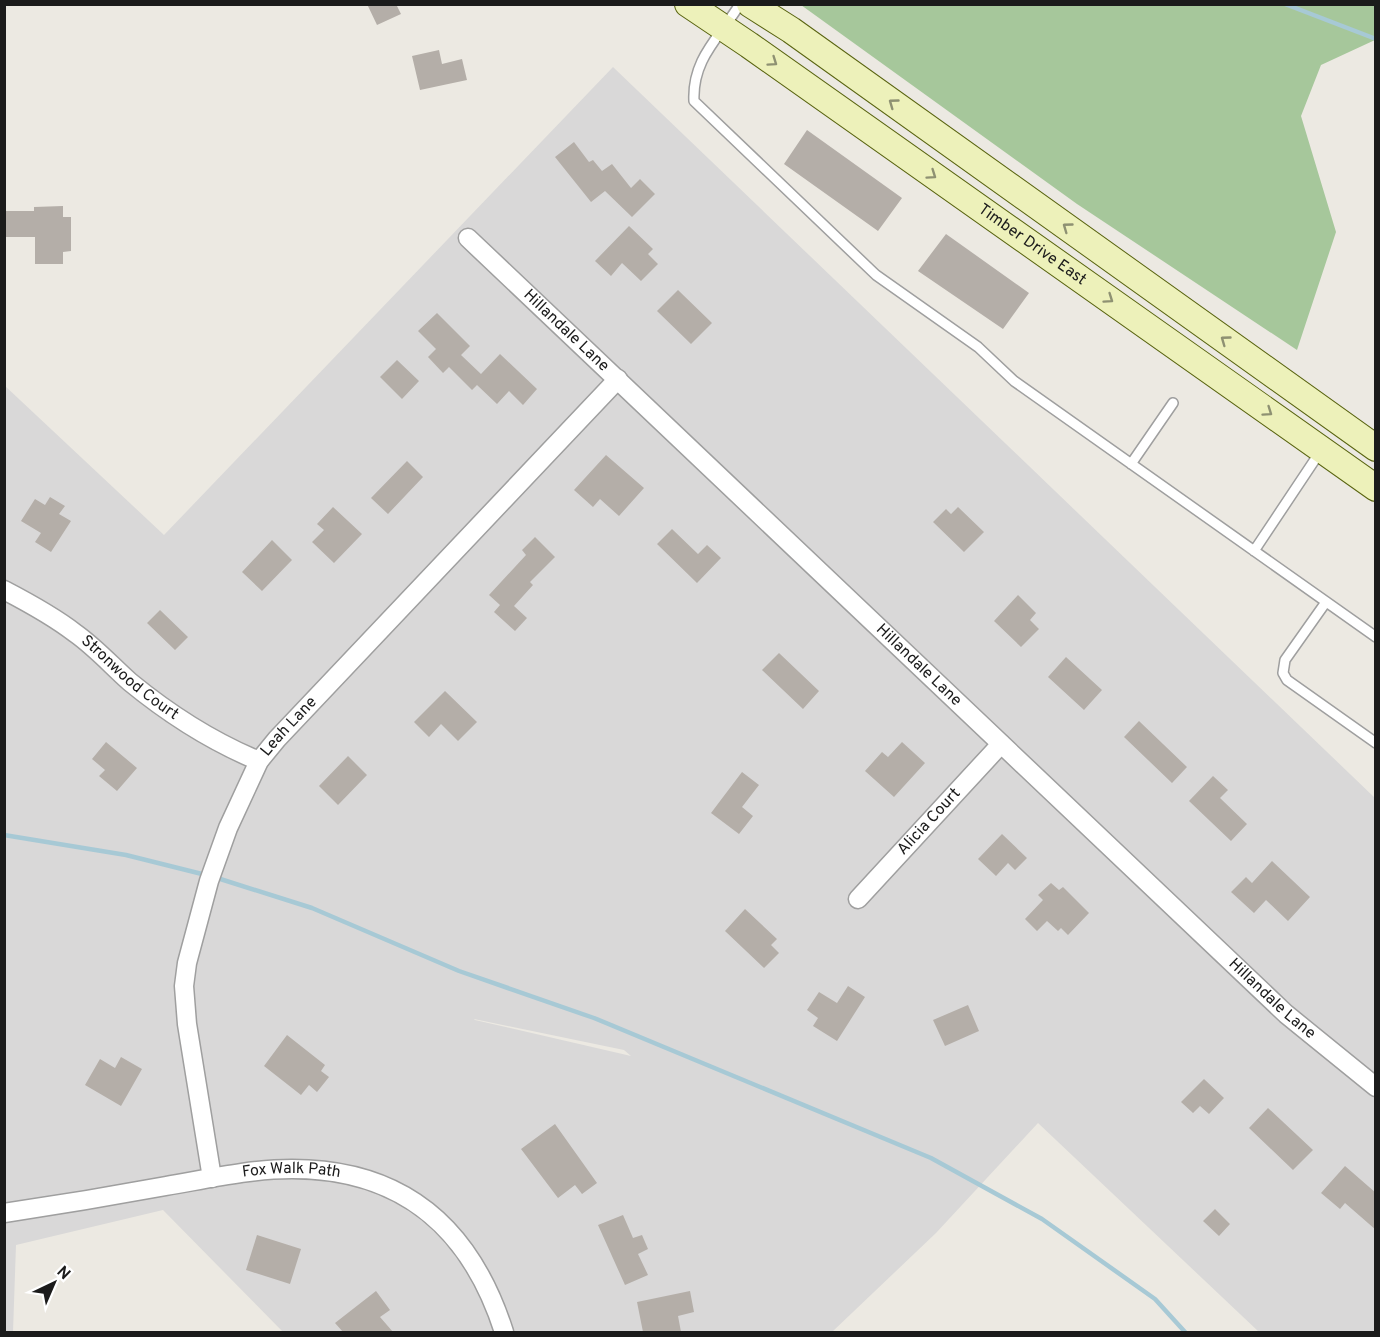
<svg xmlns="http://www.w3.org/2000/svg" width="1380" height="1337" font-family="Overpass,sans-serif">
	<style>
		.residential { fill: #d9d8d8; fill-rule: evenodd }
		.forest { fill: #a6c79b }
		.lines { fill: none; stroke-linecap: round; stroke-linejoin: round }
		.stream { stroke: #a7c9d5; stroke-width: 4.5 }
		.building { fill: #b4aea8 }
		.service-casing { stroke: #9f9f9f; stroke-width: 12 }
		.minor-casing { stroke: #9f9f9f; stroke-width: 21 }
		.secondary-casing { stroke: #596410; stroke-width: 28 }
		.service { stroke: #fff; stroke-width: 9 }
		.minor { stroke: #fff; stroke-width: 18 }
		.secondary { stroke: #edf1ba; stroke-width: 26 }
		.oneway { stroke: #8e9172 }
		.labels { text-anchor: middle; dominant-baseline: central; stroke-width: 6; stroke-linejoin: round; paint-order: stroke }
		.street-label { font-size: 16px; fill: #1b1b1b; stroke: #fff }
	</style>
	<rect width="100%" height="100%" fill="#ece9e2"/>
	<path class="residential" d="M613,67L1375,798V1332H1259L1038,1123L936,1233L832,1332H283L163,1210L16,1245L13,1332H5L4,385L164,535ZM474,1019L624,1050L631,1056L475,1020Z"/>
	<path class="forest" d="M801,5H1375V40L1321,65L1301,116L1336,232L1297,350L1077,204Z"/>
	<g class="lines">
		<path class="stream" d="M1285,4L1376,39
			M4,835L126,855L206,875
			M214,877L312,908L459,971L594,1018L931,1158L1042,1219L1155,1299L1185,1332"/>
	</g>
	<path class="building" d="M367,4H396L401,14L377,25Z
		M439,50L442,64L462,59L467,80L420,90L412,56Z
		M807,130L902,198L878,231L784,164Z
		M574,142L589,162L593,160L602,171L612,164L631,188L640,179L655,194L632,217L605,191L591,202L555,157Z
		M63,206V217H71V251L63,252V264H35V237H4V211H34V207Z
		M629,226L653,249L648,254L658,264L641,281L622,263L611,276L595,261Z
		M946,234L1029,293L1003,329L918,271Z
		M678,290L712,323L691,344L657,311Z
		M437,313L470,346L461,355L481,374L500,354L537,389L523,405L509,391L497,404L477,385L472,390L449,367L443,373L428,357L436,349L418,331Z
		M397,360L419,381L402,399L380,377Z
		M606,455L644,488L619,516L600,499L593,507L574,490Z
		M407,461L423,477L388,514L371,498Z
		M50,497L65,506L59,514L71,521L51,552L35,542L41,533L21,521L35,499L45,505Z
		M333,507L362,534L334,563L312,542L324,530L317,524Z
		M958,507L984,532L964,552L933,522L946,509L951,514Z
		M672,529L698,554L707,545L721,558L697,583L657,544Z
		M535,537L555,557L530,582L533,585L514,606L527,618L515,631L494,612L500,605L489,595L526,555L522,550Z
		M272,540L292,560L262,591L242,572Z
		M1018,595L1036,613L1030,620L1039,629L1021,647L994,621Z
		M160,610L188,637L175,650L147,623Z
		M779,653L819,691L803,709L762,670Z
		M1066,657L1102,690L1084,710L1048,677Z
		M445,691L477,722L458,741L441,724L429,737L414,722Z
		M1139,721L1187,767L1172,783L1124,737Z
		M106,742L137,768L117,791L99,776L105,770L92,759Z
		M902,742L925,763L894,797L865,771L882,752L888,757Z
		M348,756L367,775L338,805L319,786Z
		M742,772L759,785L742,807L753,816L739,834L711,813Z
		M1213,776L1228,790L1220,798L1247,824L1231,841L1189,801Z
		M1002,834L1027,858L1015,870L1008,863L996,876L978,859Z
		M1272,861L1310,897L1288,921L1266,900L1254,913L1231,892L1246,877L1252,883Z
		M1051,883L1059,890L1063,887L1089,913L1068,935L1061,928L1058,931L1047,921L1037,931L1025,919L1043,900L1038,895Z
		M745,909L777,939L771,945L779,953L764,968L725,931Z
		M848,986L865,997L837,1041L813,1026L818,1018L807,1010L819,992L837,1003Z
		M968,1005L979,1031L945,1046L933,1020Z
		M287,1035L325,1065L321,1071L329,1077L317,1092L309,1085L301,1095L264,1066Z
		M121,1057L142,1069L121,1106L85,1085L100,1059L115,1068Z
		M1204,1079L1224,1098L1209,1114L1200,1106L1193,1113L1181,1102Z
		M1268,1108L1313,1150L1293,1170L1249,1128Z
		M555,1124L597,1183L582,1194L575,1185L558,1198L521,1149Z
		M1345,1166L1376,1193V1230L1345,1203L1340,1209L1321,1193Z
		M1215,1209L1230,1224L1219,1236L1203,1221Z
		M623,1215L633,1238L642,1235L648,1249L638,1254L648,1275L625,1285L598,1225Z
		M257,1235L301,1249L290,1284L246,1270Z
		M376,1291L390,1310L380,1317L393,1332H343L335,1323Z
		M690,1291L694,1312L678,1316L681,1332H643L637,1302Z"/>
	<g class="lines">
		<g class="service-casing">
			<path id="service" d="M740,4C719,38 692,59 694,101L876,275L978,347L1014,381L1376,637
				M1131,464L1173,403
				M1254,551L1320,452
				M1326,602L1285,660L1283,673L1287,680L1376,743"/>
		</g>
		<g class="minor-casing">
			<g id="minor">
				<path id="s1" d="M468,238L1286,1014L1376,1087"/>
				<path id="s2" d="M4,590C29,603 53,616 75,633C95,647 112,666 130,682C169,714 213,742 259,761"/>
				<path id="s3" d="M858,899L1001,744"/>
				<path id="s4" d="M212,1178L187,1024L184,986L187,963L209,881L228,828L259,761L277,739L618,379"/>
				<path id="s5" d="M4,1213C58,1205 112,1196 166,1186C207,1179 250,1169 292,1169C404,1169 471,1229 504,1332"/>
			</g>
		</g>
		<g class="secondary-casing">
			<g id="secondary">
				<path id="s6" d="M688,4L749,45L1376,488"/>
				<path d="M750,4L791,30L1376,448"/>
			</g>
		</g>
		<use href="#service" class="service"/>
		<use href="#minor" class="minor"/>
		<use href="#secondary" class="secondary"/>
	</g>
	<defs><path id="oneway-chevron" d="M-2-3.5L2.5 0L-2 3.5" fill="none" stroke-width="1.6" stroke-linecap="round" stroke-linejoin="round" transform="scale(1.5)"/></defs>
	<g class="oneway">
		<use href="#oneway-chevron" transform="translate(773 62) rotate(35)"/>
		<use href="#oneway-chevron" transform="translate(893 103) rotate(-144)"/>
		<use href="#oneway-chevron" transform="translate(932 175) rotate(35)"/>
		<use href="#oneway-chevron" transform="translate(1067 227) rotate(-144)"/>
		<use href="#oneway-chevron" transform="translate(1109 299) rotate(35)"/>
		<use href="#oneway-chevron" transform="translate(1225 340) rotate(-144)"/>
		<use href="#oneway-chevron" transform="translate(1268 412) rotate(35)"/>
	</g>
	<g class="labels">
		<g class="street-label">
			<text stroke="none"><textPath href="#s6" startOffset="420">Timber Drive East</textPath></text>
			<text stroke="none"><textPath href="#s1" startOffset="135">Hillandale Lane</textPath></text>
			<text stroke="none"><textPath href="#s1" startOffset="621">Hillandale Lane</textPath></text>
			<text stroke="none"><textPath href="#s2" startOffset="154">Stronwood Court</textPath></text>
			<text stroke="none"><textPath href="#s4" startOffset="478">Leah Lane</textPath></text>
			<text stroke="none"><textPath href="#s3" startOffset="105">Alicia Court</textPath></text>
			<text stroke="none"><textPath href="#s1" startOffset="1107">Hillandale Lane</textPath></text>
			<text stroke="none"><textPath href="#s5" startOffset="291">Fox Walk Path</textPath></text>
		</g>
	</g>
	<rect width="1380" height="1337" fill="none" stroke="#1b1b1b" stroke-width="12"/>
	<g transform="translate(54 1283) rotate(44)" stroke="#ffffff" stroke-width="4.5" paint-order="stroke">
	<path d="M0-4.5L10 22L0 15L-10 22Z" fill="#1b1b1b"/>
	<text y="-9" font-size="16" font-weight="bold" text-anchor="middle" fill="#1b1b1b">N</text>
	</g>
</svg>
